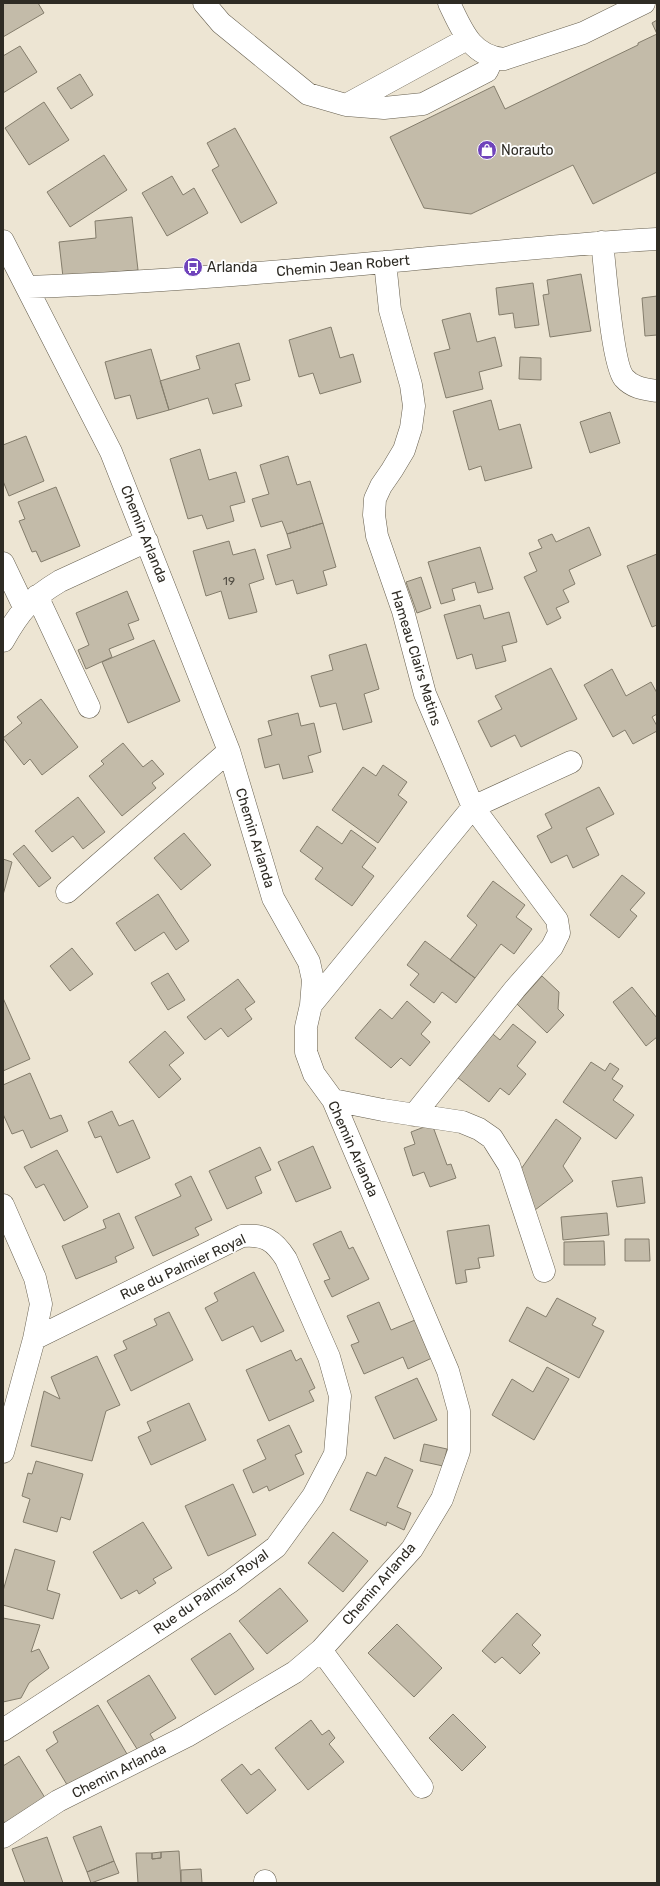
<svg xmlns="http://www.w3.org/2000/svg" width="660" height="1886" font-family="Rubik,sans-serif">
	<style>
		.building { fill: #c3bba9; stroke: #847d6c }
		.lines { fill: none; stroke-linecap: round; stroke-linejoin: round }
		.minor-casing { stroke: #665f4f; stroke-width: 23 }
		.minor { stroke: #fff; stroke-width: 22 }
		.labels { text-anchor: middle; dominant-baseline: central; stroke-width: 3.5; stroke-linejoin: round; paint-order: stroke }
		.number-label { font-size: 12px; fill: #534f45 }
		.poi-label { font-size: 14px; fill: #2e2b24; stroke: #fff; text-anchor: start }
		.street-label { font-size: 14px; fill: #2e2b24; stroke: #fff }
	</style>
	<rect width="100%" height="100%" fill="#ede5d3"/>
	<path class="building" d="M3,3H38L44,13L3,37Z
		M657,20V172L593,204L573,165L471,214L424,208L390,137L494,86L505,109L638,45V43L657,34L652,23Z
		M20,46L37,72L3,93V56Z
		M80,74L93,95L71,109L57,88Z
		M44,102L69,140L29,165L5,128Z
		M235,128L277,203L241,223L212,170L219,166L207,143Z
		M104,155L127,190L70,227L47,192Z
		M172,176L183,195L194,188L208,213L167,236L142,193Z
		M132,217L138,270L63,277L59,242L96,238L95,221Z
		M581,274L591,331L550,337L543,295L549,294L547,280Z
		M533,283L539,325L515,328L513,313L499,315L496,288Z
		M657,296V335L645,336L642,298Z
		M470,313L477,342L495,337L502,366L479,372L483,389L446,398L434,353L450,349L442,320Z
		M331,327L340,358L353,354L361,382L320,394L313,373L299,377L289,340Z
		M239,343L250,380L235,384L242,406L213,414L208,398L169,410L160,381L200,369L196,356Z
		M151,349L169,410L137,419L130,395L115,399L105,362Z
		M520,357L541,358V380L519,379Z
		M491,400L499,430L520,424L532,468L485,481L481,466L469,470L453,411Z
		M610,412L620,443L590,453L580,422Z
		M26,436L44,481L9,496L3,481V445Z
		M200,449L209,480L236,472L245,502L230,506L234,521L207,529L202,515L188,519L170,459Z
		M288,456L297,485L310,481L323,523L287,534L282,521L261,527L252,499L269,494L260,465Z
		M56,487L80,546L41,562L36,551L32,552L19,521L25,519L18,502Z
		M323,523L336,567L323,571L327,585L297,594L293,580L276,585L267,555L291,548L287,534Z
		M589,527L601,555L569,570L575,584L563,590L569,602L556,608L561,618L547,625L524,577L537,571L529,553L542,548L538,540L552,534L556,542Z
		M229,541L233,555L255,549L264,579L249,584L257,612L229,619L221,591L206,596L193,551Z
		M480,547L493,589L478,593L475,582L452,589L455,600L441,604L428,562Z
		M657,554V625L652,627L627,566Z
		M421,577L431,608L417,613L406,582Z
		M127,591L139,620L128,624L134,639L109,649L112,657L86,669L78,650L89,645L76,613Z
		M480,605L484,619L509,612L517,642L502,646L506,661L476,669L472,654L457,659L444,615Z
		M154,640L180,701L128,723L102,662Z
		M366,644L379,689L364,694L372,722L343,730L336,703L320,707L311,676L333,670L329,655Z
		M551,668L577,719L521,747L515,735L491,747L478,721L502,709L495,696Z
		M612,669L626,696L651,682L657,693V714L652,717L657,726V731L633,744L625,730L613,737L584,685Z
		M41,699L78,747L42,775L30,759L24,765L3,738L22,723L17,717Z
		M298,713L301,726L314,723L321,752L308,756L313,772L283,779L279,764L265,768L258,739L272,735L268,721Z
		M123,743L143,767L152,760L164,774L152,783L156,788L122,816L89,776L104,764L101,761Z
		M383,765L407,782L398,795L407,802L378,843L332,810L363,767L376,776Z
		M599,787L614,814L586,828L599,855L573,868L567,855L551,863L537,836L552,828L545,814Z
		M78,797L105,832L83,849L73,836L52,852L35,831Z
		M317,826L342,844L351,830L376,848L362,867L374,876L352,906L315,879L323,868L300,851Z
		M184,833L211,865L181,890L154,858Z
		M24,845L51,878L39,887L13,854Z
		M3,859L12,862L3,895Z
		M622,875L645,893L630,910L637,916L619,938L590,915Z
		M493,881L525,905L516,917L532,929L514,954L501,944L475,978L450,960L477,925L467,916Z
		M158,894L189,941L176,950L164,932L135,951L116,923Z
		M425,941L475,978L456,1003L442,992L434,1003L410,985L419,974L407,965Z
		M72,948L93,974L70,991L50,966Z
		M168,973L185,1000L168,1010L151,983Z
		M542,976L559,992L558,1009L564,1015L547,1033L517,1004Z
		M238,979L255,1002L245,1009L252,1019L228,1037L221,1028L205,1040L187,1017Z
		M632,987L657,1018V1037L646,1046L613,1002Z
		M3,998L30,1059L3,1071Z
		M407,1001L431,1022L421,1034L430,1042L410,1066L401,1058L391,1068L355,1038L380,1009L392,1019Z
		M513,1024L536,1042L517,1066L526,1074L509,1095L500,1088L489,1102L453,1074L488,1030L500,1040Z
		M165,1031L184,1053L169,1065L181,1079L159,1098L129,1062Z
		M591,1062L605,1071L610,1063L619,1069L612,1079L623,1086L613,1100L634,1115L616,1139L563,1102Z
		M30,1073L50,1119L61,1115L68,1131L31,1148L23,1130L12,1134L3,1114V1085Z
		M112,1111L119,1126L133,1120L150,1158L117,1173L101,1136L95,1138L88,1122Z
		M556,1119L581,1138L563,1166L573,1181L535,1210L519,1172Z
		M432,1124L447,1165L451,1164L456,1178L430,1187L424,1172L413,1176L404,1148L415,1144L411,1132Z
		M313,1146L331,1188L296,1202L278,1162Z
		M260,1147L271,1170L255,1177L262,1193L227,1209L209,1171Z
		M57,1150L88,1207L64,1221L44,1184L36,1188L24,1167Z
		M191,1176L212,1220L195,1228L199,1235L153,1256L135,1217L181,1196L175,1184Z
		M642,1177L645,1203L617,1207L612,1181Z
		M119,1213L134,1248L115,1257L117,1262L76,1279L62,1246L106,1228L103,1220Z
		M607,1213L609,1235L563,1240L561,1217Z
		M489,1225L494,1256L478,1258L480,1268L465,1270L467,1282L456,1284L447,1231Z
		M341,1231L349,1249L353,1247L369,1279L332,1297L324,1281L330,1279L313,1244Z
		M625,1239H649L650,1261H625Z
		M604,1241L605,1265H564V1242Z
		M254,1272L284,1331L261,1342L253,1326L222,1341L205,1308L218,1301L214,1293Z
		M557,1298L596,1318L592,1325L604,1331L579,1378L509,1341L527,1307L546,1317Z
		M379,1302L391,1330L415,1320L432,1358L408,1369L403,1357L364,1374L351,1345L359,1342L347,1316Z
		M169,1312L193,1360L131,1391L114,1355L127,1349L123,1341L157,1325L154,1319Z
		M291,1350L296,1361L301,1358L315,1388L309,1391L314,1401L269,1421L246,1370Z
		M97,1356L120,1405L106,1411L92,1461L31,1446L44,1391L60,1399L51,1377Z
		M547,1367L569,1379L534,1440L492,1415L512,1379L533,1392Z
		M417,1378L437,1420L394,1439L375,1397Z
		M189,1403L206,1440L151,1465L138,1437L151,1431L147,1422Z
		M289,1425L302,1452L295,1455L304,1474L269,1491L267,1486L253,1493L243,1470L266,1459L257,1440Z
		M424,1444L447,1449L443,1466L420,1461Z
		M385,1457L413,1470L397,1507L411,1513L404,1530L387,1522L386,1526L350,1510L367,1472L376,1476Z
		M36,1461L83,1474L70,1520L61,1517L57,1532L23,1522L30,1499L22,1496L28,1473L32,1474Z
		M233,1484L256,1535L208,1556L185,1506Z
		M143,1522L172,1568L153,1579L156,1583L139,1594L137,1590L121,1599L93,1552Z
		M333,1532L368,1561L343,1592L308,1563Z
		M15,1549L55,1561L47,1590L60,1594L53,1619L3,1605V1591Z
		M280,1588L308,1621L267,1654L239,1621Z
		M517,1613L541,1635L532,1645L540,1653L520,1674L502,1657L495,1663L482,1651Z
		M3,1618L40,1625L31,1652L39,1649L49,1668L29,1683L21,1698L3,1702Z
		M397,1624L442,1668L414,1697L368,1653Z
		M230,1633L254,1669L215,1695L191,1659Z
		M149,1675L176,1718L150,1734L158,1747L142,1757L107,1701Z
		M98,1705L127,1754L69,1788L46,1750L58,1742L53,1732Z
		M453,1714L486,1747L462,1771L429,1738Z
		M311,1720L322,1735L329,1730L335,1738L329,1744L344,1762L308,1790L275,1748Z
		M19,1756L47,1801L6,1826L3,1820V1766Z
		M242,1764L251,1775L259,1769L276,1790L247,1814L221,1780Z
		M101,1826L114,1861L87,1872L73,1837Z
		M47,1837L63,1883H25L12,1849Z
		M179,1851L181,1883H138L136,1853H152V1859L161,1858V1852Z
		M161,1852V1858L152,1859V1853Z
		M114,1861L119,1873L91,1883L87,1872Z
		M201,1869L202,1883H181V1870Z"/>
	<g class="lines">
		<g class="minor-casing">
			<path id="minor" d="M204,3L221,23L308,94L346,105L384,108L423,104L487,71L493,58
				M449,3C462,30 471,56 504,59L583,33L644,3
				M346,105L467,39
				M3,241L111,452L229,751L273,898L309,962L313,980L311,1005L306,1027V1052L314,1074L333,1100L448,1371L459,1411V1451L442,1499L412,1549L321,1650L295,1672L187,1736L58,1801L3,1837
				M602,242C605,266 612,364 624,378C633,388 644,389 657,391
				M385,262L390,310L411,385L414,406L411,428L404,450L392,470L381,486L375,499L374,515L377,536L403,611L425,694L473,807L557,920L559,933L552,947L515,989L414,1115
				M28,287C147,283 266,273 385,262C476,254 566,244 657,239
				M3,563L24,607
				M37,596L89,707
				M3,641C20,611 30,599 60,581L147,541
				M67,892L229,751
				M311,1005L473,807L571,762
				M333,1100L383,1110L462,1122L479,1129L492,1138L509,1165L544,1271
				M3,1205L35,1278L41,1304L34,1339L3,1452
				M321,1650L422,1787
				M3,1730L230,1582L276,1547L313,1496L335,1454L340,1396L329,1357L286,1259C274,1240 264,1234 242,1236L34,1339
				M265,1883V1881"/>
		</g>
		<use href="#minor" class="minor"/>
	</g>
	<defs>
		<g id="shop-disc" transform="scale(1)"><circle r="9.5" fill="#6f43bb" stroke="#fff"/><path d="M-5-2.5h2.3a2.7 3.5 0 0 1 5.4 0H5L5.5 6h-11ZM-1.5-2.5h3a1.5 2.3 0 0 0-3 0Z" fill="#fff"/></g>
		<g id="bus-disc" transform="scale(1)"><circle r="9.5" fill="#6f43bb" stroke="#fff"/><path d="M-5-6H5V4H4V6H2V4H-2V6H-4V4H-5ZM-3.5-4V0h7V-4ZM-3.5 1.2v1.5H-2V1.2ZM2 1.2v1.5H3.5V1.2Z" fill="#fff"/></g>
	</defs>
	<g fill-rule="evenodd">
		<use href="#shop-disc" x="487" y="150"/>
		<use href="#bus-disc" x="193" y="267"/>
	</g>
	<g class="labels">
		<g class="number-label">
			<text x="229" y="581">19</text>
		</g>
		<g class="poi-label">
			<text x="501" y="150">Norauto</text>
			<text x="207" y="267">Arlanda</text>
		</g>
		<g class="street-label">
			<text transform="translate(343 266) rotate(-5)">Chemin Jean Robert</text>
			<text transform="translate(144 534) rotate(68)">Chemin Arlanda</text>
			<text transform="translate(416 658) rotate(73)">Hameau Clairs Matins</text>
			<text transform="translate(255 838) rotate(73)">Chemin Arlanda</text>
			<text transform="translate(353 1149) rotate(66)">Chemin Arlanda</text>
			<text transform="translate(183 1267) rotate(-25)">Rue du Palmier Royal</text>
			<text transform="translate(379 1584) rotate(-49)">Chemin Arlanda</text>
			<text transform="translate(211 1592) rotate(-35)">Rue du Palmier Royal</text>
			<text transform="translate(119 1771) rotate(-27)">Chemin Arlanda</text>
		</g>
	</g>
	<rect width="660" height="1886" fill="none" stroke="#2e2b24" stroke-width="8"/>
</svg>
